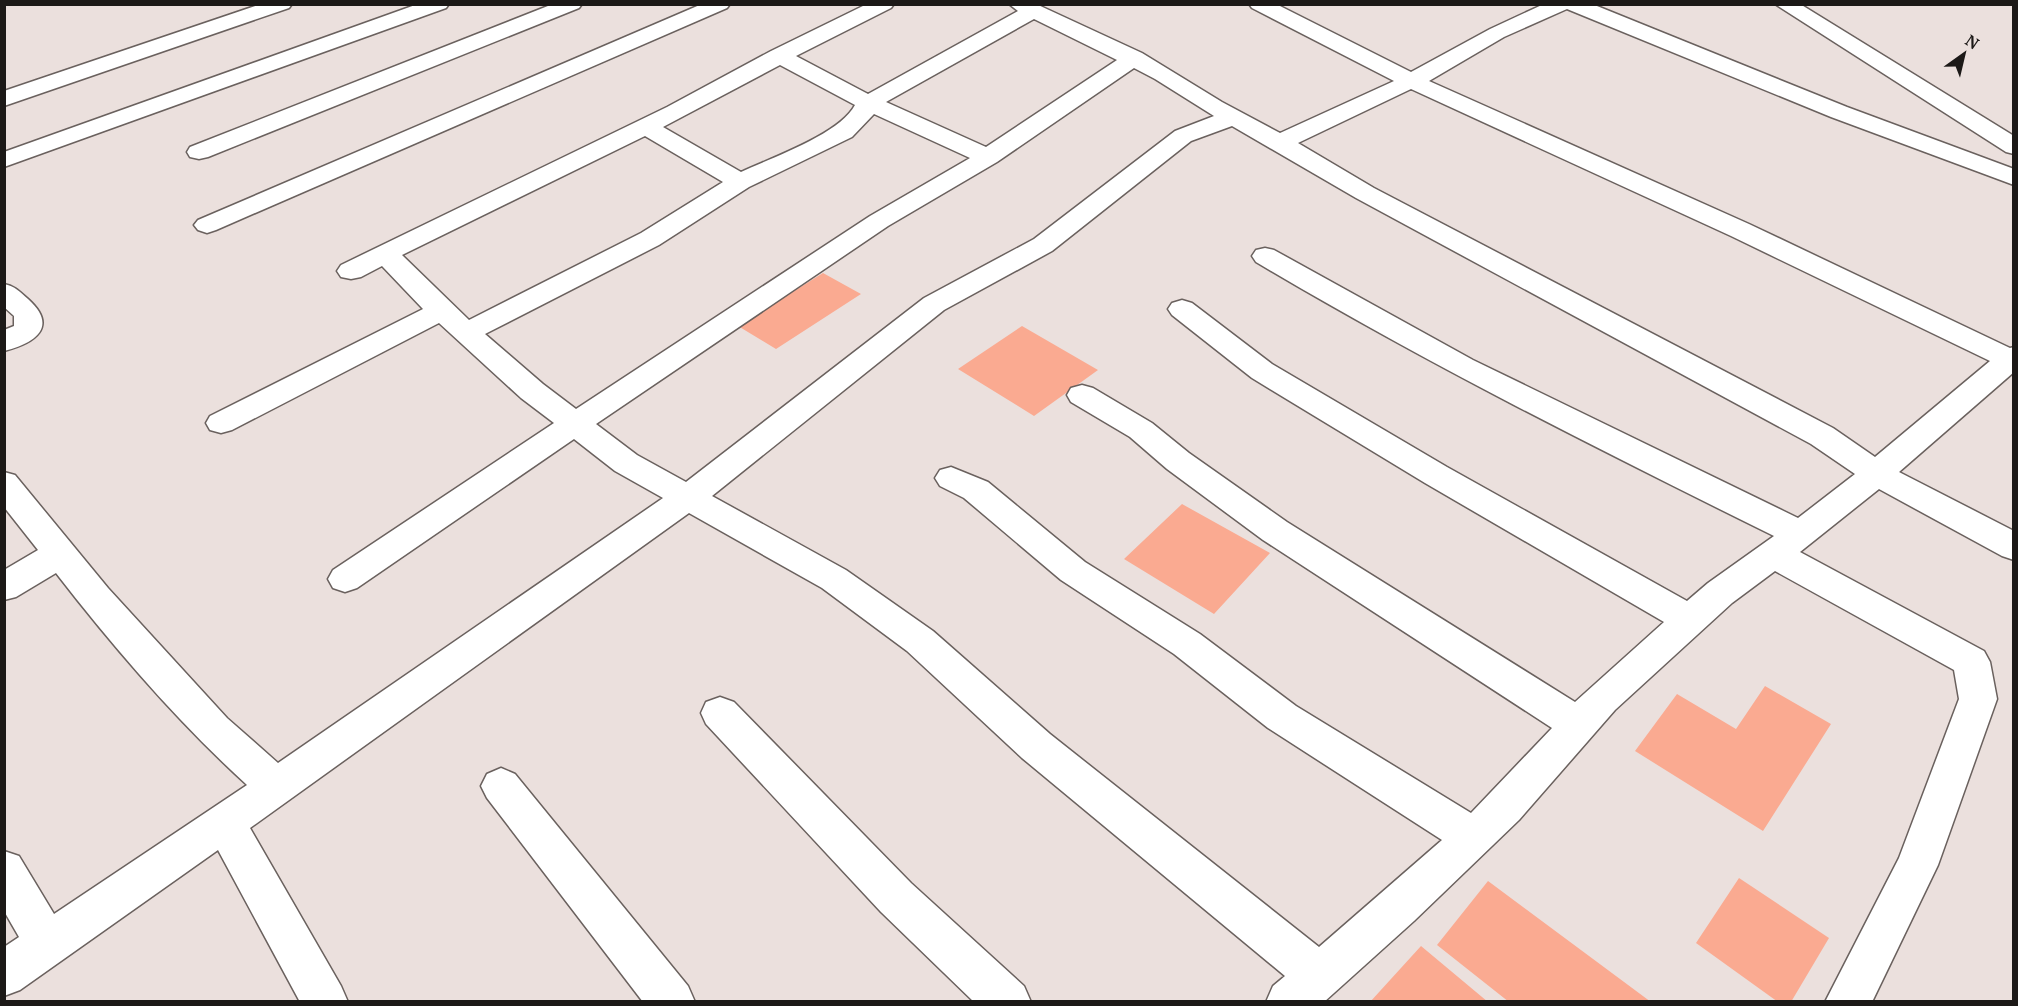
<svg xmlns="http://www.w3.org/2000/svg" width="2018" height="1006" font-family="'PT Serif',serif">
	<style>
		.building { fill: #faaa91 }
		.lines { fill: none; stroke-linecap: round; stroke-linejoin: round }
		.street-casing { stroke: #6a615e; stroke-width: 3 }
		.street { fill: #fff; fill-rule: evenodd }
	</style>
	<rect width="100%" height="100%" fill="#ebe0dd"/>
	<path class="building" d="M823,273L861,294L776,349L738,326Z
		M1022,326L1098,370L1034,416L958,369Z
		M1182,504L1270,553L1214,614L1124,559Z
		M1765,686L1831,724L1763,831L1635,751L1677,694L1736,729Z
		M1739,878L1829,938L1791,1002H1778L1696,943Z
		M1488,881L1651,1002H1509L1437,945Z
		M1421,946L1488,1002H1370Z"/>
	<g class="lines">
		<g class="street-casing">
			<path id="street" d="M261,4H292L289,8L4,106V91Z
				M418,4H449L446,8L4,167V152Z
				M553,4H582L579,8L208,157L199,159L190,157L187,152L190,147Z
				M702,4H730L727,8L216,230L207,233L198,230L194,225L198,220Z
				M867,4H894L891,8L796,56L868,94L1018,11L1009,4H1036L1142,53L1222,102L1280,133L1394,81L1252,8L1249,4H1276L1411,72L1490,29L1544,4H1592L1847,107L2014,169V185L1831,117L1567,9L1504,37L1429,81L1749,224L2010,348L2014,347V372L1899,472L2014,531V560L2002,556L1879,489L1800,552L1984,651L1990,662L1997,699L1938,865L1872,1002H1825L1899,858L1959,699L1954,670L1775,571L1732,603L1615,710L1519,820L1414,921L1324,1002H1266L1273,986L1285,976L1022,758L907,651L822,588L689,513L250,828L341,986L348,1002H300L218,850L20,990L4,996V947L19,937L4,911V851L19,856L54,914L247,785C177,721 114,648 56,573L16,597L4,600V570L38,550L4,507V472L15,475L108,588L227,718L278,763L663,498L615,471L574,439L357,588L345,592L333,588L328,579L333,570L554,423L521,398L439,323L232,430L221,433L210,430L206,423L210,416L423,309L382,266L361,277L351,279L341,277L337,271L341,265L667,107L771,51ZM1034,19L1117,60L986,147L886,102ZM780,65L855,105C840,134 771,158 741,172L663,127ZM1134,68L1155,79L1214,116L1175,131L1034,239L924,298L686,482L637,455L596,424L888,226L997,162ZM1411,89L1731,236L1990,361L1875,457L1833,428L1374,188L1298,143ZM874,114L970,158L870,216L576,409L543,384L485,334L659,245L749,187L852,137ZM1232,126L1356,198L1811,444L1855,474L1798,518L1473,360L1274,250L1265,248L1256,250L1252,256L1256,262C1424,362 1598,449 1774,536L1708,583L1687,601L1447,467L1272,364L1192,303L1182,300L1172,303L1168,309L1172,315L1252,378L1425,483L1664,622L1575,702L1287,522L1189,453L1152,423L1093,388L1082,385L1071,388L1067,395L1071,402L1130,437L1167,469L1263,540L1552,728L1471,813L1296,706L1200,634L1085,562L988,482L951,467L940,470L935,478L940,486L964,498L1061,580L1174,654L1268,728L1442,840L1319,947L1050,734L933,631L846,570L712,496L944,310L1052,251L1191,141ZM645,136L723,182L641,233L469,320L402,255Z
				M1775,4H1800L2014,136V154L2006,152Z
				M4,284C15,286 20,292 28,299C59,327 35,343 4,351V330L14,326V316L4,307Z
				M720,697L734,702L911,883L1024,986L1031,1002H974L881,912L706,724L701,713L706,702Z
				M501,768L515,774L688,986L695,1002H643L487,798L481,786L487,774Z"/>
		</g>
		<use href="#street" class="street"/>
	</g>
	<rect width="2018" height="1006" fill="none" stroke="#1c1917" stroke-width="12"/>
	<g transform="translate(1964 54) rotate(34)" stroke="#ebe0dd" stroke-width="4.5" paint-order="stroke">
	<path d="M0-4.5L10 22L0 15L-10 22Z" fill="#1c1917"/>
	<text y="-9" font-size="16" font-weight="bold" text-anchor="middle" fill="#1c1917">N</text>
	</g>
</svg>
